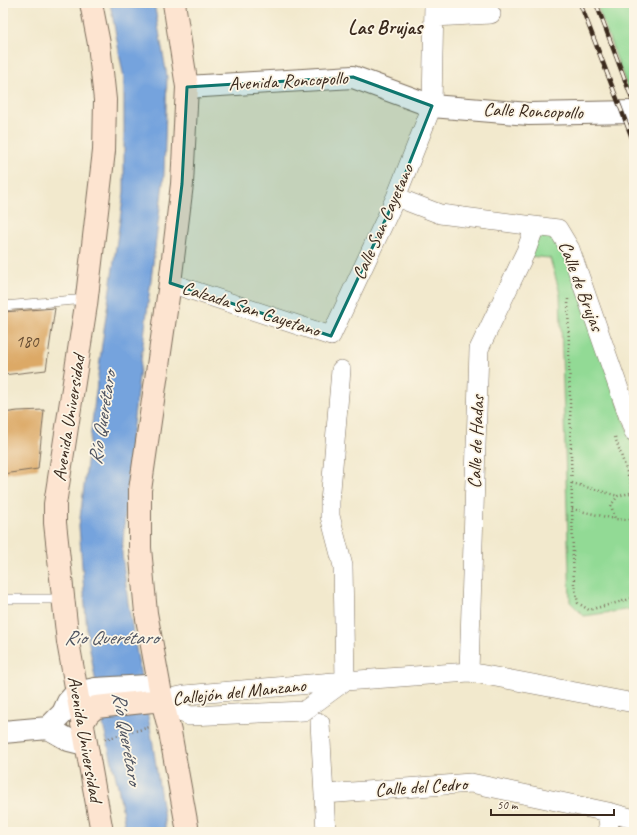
<svg xmlns="http://www.w3.org/2000/svg" width="637" height="835" font-family="Caveat,sans-serif">
	<style>
		.green { fill: #92da95; stroke: #66825a }
		.water { fill: #74a3dd; stroke: #58667e }
		.building { fill: #dca966 }
		.lines { fill: none; stroke-linecap: round; stroke-linejoin: round }
		.service-casing { stroke: #7b6d5b; stroke-width: 10 }
		.minor-casing { stroke: #7b6d5b; stroke-width: 20 }
		.tertiary-casing { stroke: #7b6d5b; stroke-width: 24 }
		.secondary-casing { stroke: #7b6d5b; stroke-width: 24 }
		.path { stroke: #7b6d5b; stroke-width: 2.5; stroke-dasharray: 1 3; stroke-linecap: butt }
		.service { stroke: #fff; stroke-width: 9 }
		.minor { stroke: #fff; stroke-width: 19 }
		.tertiary { stroke: #fff; stroke-width: 22 }
		.secondary { stroke: #fde4d0; stroke-width: 22 }
		.rail-casing { stroke: #3b2a1e; stroke-width: 4.5 }
		.rail { stroke: #fcf5e5; stroke-width: 3; stroke-dasharray: 9; stroke-linecap: butt }
		.marked { fill: #0f766e; fill-opacity: 0.2; stroke: #0f766e; stroke-width: 3; stroke-linejoin: round }
		.labels { text-anchor: middle; dominant-baseline: central; stroke-width: 3.5; stroke-linejoin: round; paint-order: stroke }
		.number-label { font-size: 17px; fill: #634a30 }
		.street-label { font-size: 19px; fill: #3b2a1e; stroke: #fcf5e5 }
		.neighbourhood-label { font-size: 20px; font-weight: bold; fill: #3b2a1e; stroke: #fcf5e5 }
		.water-label { font-size: 20px; font-style: italic; fill: #4f5461; stroke: #fcf5e5 }
	</style>
	<rect width="100%" height="100%" fill="#fcf5e5"/>
	<filter id="ink" filterUnits="userSpaceOnUse"><feTurbulence type="fractalNoise" baseFrequency=".025" numOctaves="2"/><feDisplacementMap in="SourceGraphic" scale="8" xChannelSelector="R" yChannelSelector="G"/><feConvolveMatrix kernelMatrix="1 2 1 2 8 2 1 2 1" color-interpolation-filters="sRGB"/></filter>
	<filter id="wash" filterUnits="userSpaceOnUse"><feTurbulence type="fractalNoise" baseFrequency=".012" numOctaves="4" result="noise"/><feDisplacementMap in="SourceGraphic" scale="16" xChannelSelector="R" yChannelSelector="G"/><feGaussianBlur stdDeviation="0.9" result="paint"/><feColorMatrix in="noise" values="0 0 0 0 0 0 0 0 0 0 0 0 0 0 0 0 0 1.4 0 .05"/><feComposite in="paint" operator="in"/></filter>
	<g filter="url(#wash)">
		<rect width="100%" height="100%" fill="#f2e9cd"/>
		<path class="green" d="M596,3H634V100L628,89Z
			M549,229L565,252L634,448V609H632L584,616L570,602L560,293L550,258L516,255Z"/>
		<path class="water" d="M110,3H154L167,76L164,175L131,441L122,553L128,603L152,739L166,832H126L118,786L104,729L87,632L79,526L102,344L124,192V79Z"/>
		<g id="blocks">
			<path class="building" d="M55,308L46,370L3,375V312Z
				M44,410L38,469L3,474V413L18,411Z"/>
		</g>
	</g>
	<g filter="url(#ink)">
		<use href="#blocks" fill-opacity="0" stroke="#7b6d5b" stroke-width="1"/>
		<g class="lines">
			<g class="service-casing">
				<path id="service" d="M3,306L87,299
					M3,599H63"/>
			</g>
			<g class="minor-casing">
				<path id="minor" d="M434,17L491,14
					M396,197L440,214L558,229L570,249L634,432
					M170,283L331,336L396,197L432,106L434,3
					M341,370L330,502V516L343,566L345,681
					M469,672L479,349L526,251L535,226
					M162,700L185,695L345,681L469,672L634,703
					M162,700L189,716L304,711L345,681
					M320,723L326,832
					M325,794L471,783L608,812L634,819
					M608,812L609,832"/>
			</g>
			<g class="tertiary-casing">
				<path id="tertiary" d="M187,87L353,77L432,106L529,114L634,112
					M48,728L69,740L85,744
					M3,732L48,728L63,713L68,702L76,693L95,689L147,686"/>
			</g>
			<g class="secondary-casing">
				<path id="secondary" d="M91,3L99,44L105,100L104,151L86,305L55,504V523L68,642L102,832
					M174,3L187,87L182,184L170,283L140,490V548L146,613L162,700L170,732L188,832
					M82,724L88,714L96,707L162,700"/>
			</g>
			<path class="path" d="M568,299L573,556L574,584L578,603L589,610L634,598
				M615,437L634,493
				M572,483L618,496
				M634,492L618,496L611,505L615,519L627,520L634,517
				M572,509L615,519
				M105,739L150,727"/>
			<use href="#service" class="service"/>
			<use href="#minor" class="minor"/>
			<use href="#tertiary" class="tertiary"/>
			<use href="#secondary" class="secondary"/>
			<g class="rail-casing">
				<path id="rail" d="M580,3L634,143
					M596,3L634,104"/>
			</g>
			<use href="#rail" class="rail"/>
		</g>
	</g>
	<path class="marked" d="M353,77L432,106L396,197L331,336L170,283L182,184L187,87Z"/>
	<g class="labels">
		<g class="number-label">
			<text x="27" y="341">180</text>
		</g>
		<g class="street-label">
			<text transform="translate(288 81) rotate(-3)">Avenida Roncopollo</text>
			<text transform="translate(533 111) rotate(2)">Calle Roncopollo</text>
			<text transform="translate(383 222) rotate(-66)">Calle San Cayetano</text>
			<text transform="translate(581 286) rotate(69)">Calle de Brujas</text>
			<text transform="translate(251 309) rotate(18)">Calzada San Cayetano</text>
			<text transform="translate(69 418) rotate(-81)">Avenida Universidad</text>
			<text transform="translate(476 442) rotate(-88)">Calle de Hadas</text>
			<text transform="translate(239 692) rotate(-6)">Callejón del Manzano</text>
			<text transform="translate(85 739) rotate(80)">Avenida Universidad</text>
			<text transform="translate(421 787) rotate(-4)">Calle del Cedro</text>
		</g>
		<g class="neighbourhood-label">
			<text x="385" y="27">Las Brujas</text>
		</g>
		<g class="water-label">
			<text transform="translate(102 418) rotate(-81)">Río Querétaro</text>
			<text x="111" y="637">Rio Querétaro</text>
			<text transform="translate(127 738) rotate(80)">Río Querétaro</text>
		</g>
	</g>
	<rect width="637" height="835" fill="none" stroke="#fcf5e5" stroke-width="16"/>
	<path d="M491 809v6h123v-6" fill="none" stroke="#3b2a1e" stroke-width="2"/>
	<text x="497" y="809" font-size="12" fill="#3b2a1e" stroke="#fcf5e5" stroke-width="3" paint-order="stroke">50 m</text>
</svg>
